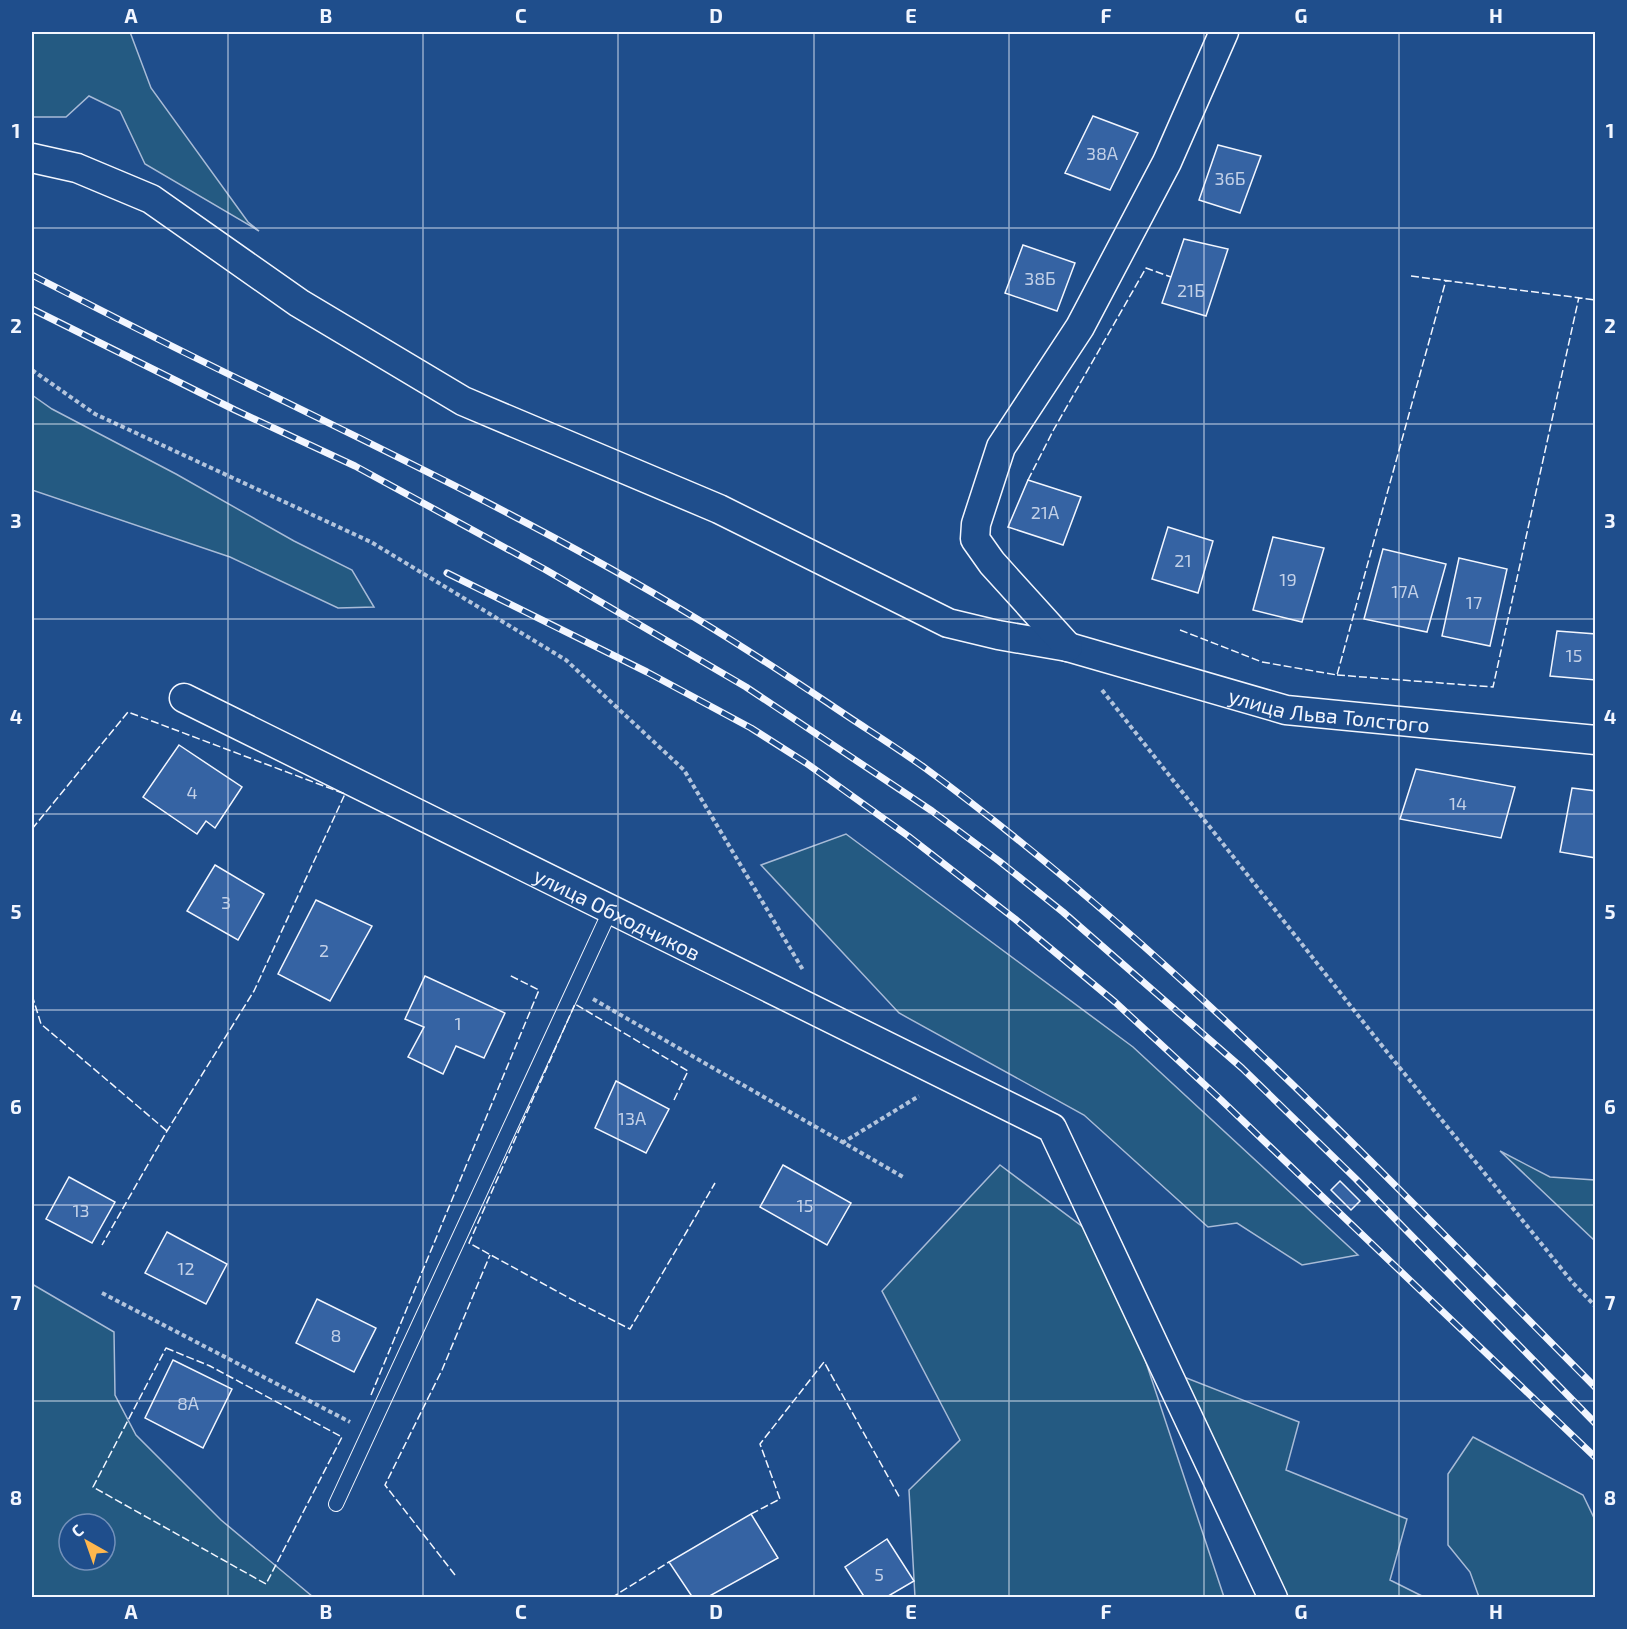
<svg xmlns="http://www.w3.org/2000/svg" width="1627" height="1629" font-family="'Exo 2',sans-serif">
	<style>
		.green { fill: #245a82; stroke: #a8bbd7; stroke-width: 1.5; fill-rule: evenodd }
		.building { fill: #3563a3; stroke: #f2f6ff; stroke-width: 1.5 }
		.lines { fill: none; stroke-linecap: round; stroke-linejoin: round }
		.service-casing { stroke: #f2f6ff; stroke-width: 16 }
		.minor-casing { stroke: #f2f6ff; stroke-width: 31 }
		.path { stroke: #b3c4dc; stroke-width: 4; stroke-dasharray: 4.5 3; stroke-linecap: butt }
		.service { stroke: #1f4e8c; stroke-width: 14 }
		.minor { stroke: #1f4e8c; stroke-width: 28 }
		.rail-casing { stroke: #f2f6ff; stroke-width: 7 }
		.rail { stroke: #1f4e8c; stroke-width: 4.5; stroke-dasharray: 14; stroke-linecap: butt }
		.fence { stroke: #f2f6ff; stroke-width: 1.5; stroke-dasharray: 8 3; stroke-linecap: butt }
		.grid { fill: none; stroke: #f2f6ff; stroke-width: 1.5; stroke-opacity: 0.55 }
		.labels { text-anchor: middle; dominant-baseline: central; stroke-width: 4.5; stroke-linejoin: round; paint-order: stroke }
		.number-label { font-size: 18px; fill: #c3d1e8 }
		.street-label { font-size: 21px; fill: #f2f6ff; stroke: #1f4e8c }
		.neatline { fill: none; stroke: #f2f6ff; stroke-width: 2 }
		.grid-label { font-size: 20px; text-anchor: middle; font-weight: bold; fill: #f2f6ff }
	</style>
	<rect width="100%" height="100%" fill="#1f4e8c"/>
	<path class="green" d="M32,32H130L151,88L248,222L259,231L145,164L120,111L89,96L66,117H32Z
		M32,395L52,409L176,474L294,541L352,570L374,607L338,608L230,557L32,490Z
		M846,834L1133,1047L1358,1255L1302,1265L1237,1223L1208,1227L1084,1115L899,1013L761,865Z
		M1500,1151L1550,1177L1595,1180V1241Z
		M1000,1165L1107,1245L1224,1597H915L909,1490L960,1440L882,1291Z
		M32,1284L114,1332L115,1395L136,1435L221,1520L313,1597H32ZM69,1524H105V1560H69Z
		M1166,1370L1299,1422L1286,1470L1407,1519L1390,1580L1424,1597H1273Z
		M1473,1437L1583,1495L1595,1520V1597H1479L1470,1572L1448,1545V1474Z"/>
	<path class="building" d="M1093,116L1138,133L1110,190L1065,173Z
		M1218,145L1261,156L1240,213L1199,200Z
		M1184,239L1228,249L1206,316L1162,303Z
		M1023,245L1075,263L1057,311L1005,293Z
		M1028,480L1081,497L1063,545L1008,527Z
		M1168,527L1213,541L1198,593L1152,579Z
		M1273,537L1324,548L1302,622L1253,610Z
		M1383,549L1446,564L1427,632L1364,619Z
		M1459,558L1507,569L1490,646L1442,636Z
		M1557,631L1596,634V680L1550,676Z
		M179,745L242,787L215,828L206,821L197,834L143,797Z
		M1416,769L1515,787L1501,838L1400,819Z
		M1572,788L1596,791V858L1560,852Z
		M215,865L264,894L238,940L187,911Z
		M316,900L372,926L330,1001L278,974Z
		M425,976L505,1013L484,1058L456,1046L443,1074L408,1057L424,1027L405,1019Z
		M616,1081L669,1109L646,1153L595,1128Z
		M783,1165L851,1203L827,1245L760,1207Z
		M69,1177L115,1202L92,1243L46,1219Z
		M1340,1181L1360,1201L1351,1210L1331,1190Z
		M167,1232L227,1264L206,1304L145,1273Z
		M317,1299L376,1328L354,1372L296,1343Z
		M173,1360L232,1389L203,1448L145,1418Z
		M751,1514L778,1558L706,1598H693L669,1562Z
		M887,1539L914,1581L885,1598H865L845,1567Z"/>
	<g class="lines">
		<g class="service-casing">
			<path id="service" d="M336,1504L611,909"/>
		</g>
		<g class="minor-casing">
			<g id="minor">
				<path id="s1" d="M32,158L77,168L151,199L299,303L463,401L719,509L948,623L998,635L1068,647L1286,710L1596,740"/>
				<path d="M1068,647L992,563L975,539L976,524L1001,447L1080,327L1167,162L1224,32"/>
				<path id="s2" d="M184,698L1052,1128L1273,1598"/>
			</g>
		</g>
		<path class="path" d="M32,370L95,414L371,542L566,660L684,770L803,970
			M1102,690L1379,1042L1573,1283L1596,1307
			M593,999L905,1178
			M842,1143L919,1096
			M102,1293L350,1422"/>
		<use href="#service" class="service"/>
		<use href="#minor" class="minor"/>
		<g class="rail-casing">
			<path id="rail" d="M32,275C104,312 176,349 249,384C392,454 535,523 672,604C725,635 777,669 828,703C860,725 893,745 925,768C1171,949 1381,1172 1596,1388
				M32,309L235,410L355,466L546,570L746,687L932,811L999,861L1063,912L1242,1068L1356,1179L1596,1424
				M447,573L647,672L751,728L806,763L908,836L1015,919L1115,1002L1218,1097L1596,1458"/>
		</g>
		<use href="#rail" class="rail"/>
		<path class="fence" d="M1411,276L1596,300
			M1028,480L1054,429L1146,268L1171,277
			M1180,630L1262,662L1337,675L1446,280
			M1337,675L1493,687L1579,297
			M32,829L128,712L345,794L254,991L167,1131L102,1245
			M32,995L41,1024L167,1131
			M674,1100L688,1071L575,1004L469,1243L571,1299L630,1329L715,1183
			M166,1348L210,1366L342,1437L266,1584L93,1487Z
			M371,1395L539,990L509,975
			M751,1514L780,1499L760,1444L824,1362L900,1498
			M455,1575L385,1485L442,1370L490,1255
			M611,1598L669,1562"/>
	</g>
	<path class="grid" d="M228,32V1598M423,32V1598M618,32V1598M814,32V1598M1009,32V1598M1204,32V1598M1399,32V1598M32,228H1596M32,424H1596M32,619H1596M32,814H1596M32,1010H1596M32,1205H1596M32,1401H1596"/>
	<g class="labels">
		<g class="number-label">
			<text x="1102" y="153">38А</text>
			<text x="1230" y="178">36Б</text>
			<text x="1040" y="278">38Б</text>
			<text x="1191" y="290">21Б</text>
			<text x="1045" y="512">21А</text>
			<text x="1183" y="560">21</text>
			<text x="1288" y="579">19</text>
			<text x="1405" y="591">17А</text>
			<text x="1474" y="602">17</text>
			<text x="1574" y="655">15</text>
			<text x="192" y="792">4</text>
			<text x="1458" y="803">14</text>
			<text x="226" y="902">3</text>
			<text x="324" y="950">2</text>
			<text x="458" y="1023">1</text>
			<text x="632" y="1118">13А</text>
			<text x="805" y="1205">15</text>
			<text x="81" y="1210">13</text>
			<text x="186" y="1268">12</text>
			<text x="336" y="1335">8</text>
			<text x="188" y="1403">8А</text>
			<text x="879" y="1574">5</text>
		</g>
		<g class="street-label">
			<text stroke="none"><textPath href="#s1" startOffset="1424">улица Льва Толстого</textPath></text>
			<text stroke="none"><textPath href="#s2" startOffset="484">улица Обходчиков</textPath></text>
		</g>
	</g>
	<rect width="1627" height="1629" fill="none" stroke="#1f4e8c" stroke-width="66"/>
	<g transform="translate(87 1542) rotate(320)"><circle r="28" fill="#1f4e8c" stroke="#7391ba" stroke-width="1.5"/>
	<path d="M0-4.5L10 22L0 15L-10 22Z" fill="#ffb74d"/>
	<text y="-9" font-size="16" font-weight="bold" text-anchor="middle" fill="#f2f6ff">С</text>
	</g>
	<rect x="33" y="33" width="1561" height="1563" class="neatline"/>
	<g class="grid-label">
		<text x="131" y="23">A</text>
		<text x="326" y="23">B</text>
		<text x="521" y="23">C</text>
		<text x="716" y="23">D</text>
		<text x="911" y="23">E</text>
		<text x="1106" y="23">F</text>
		<text x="1301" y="23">G</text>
		<text x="1496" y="23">H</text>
		<text x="16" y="138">1</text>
		<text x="1610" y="138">1</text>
		<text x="16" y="333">2</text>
		<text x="1610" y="333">2</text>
		<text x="16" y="528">3</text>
		<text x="1610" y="528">3</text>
		<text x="16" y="724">4</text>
		<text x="1610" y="724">4</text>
		<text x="16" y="919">5</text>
		<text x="1610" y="919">5</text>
		<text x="16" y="1114">6</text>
		<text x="1610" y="1114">6</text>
		<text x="16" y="1310">7</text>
		<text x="1610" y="1310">7</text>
		<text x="16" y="1505">8</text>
		<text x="1610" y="1505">8</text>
		<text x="131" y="1619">A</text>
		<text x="326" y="1619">B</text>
		<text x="521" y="1619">C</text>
		<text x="716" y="1619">D</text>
		<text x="911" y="1619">E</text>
		<text x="1106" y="1619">F</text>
		<text x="1301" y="1619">G</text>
		<text x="1496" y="1619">H</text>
	</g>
</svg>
